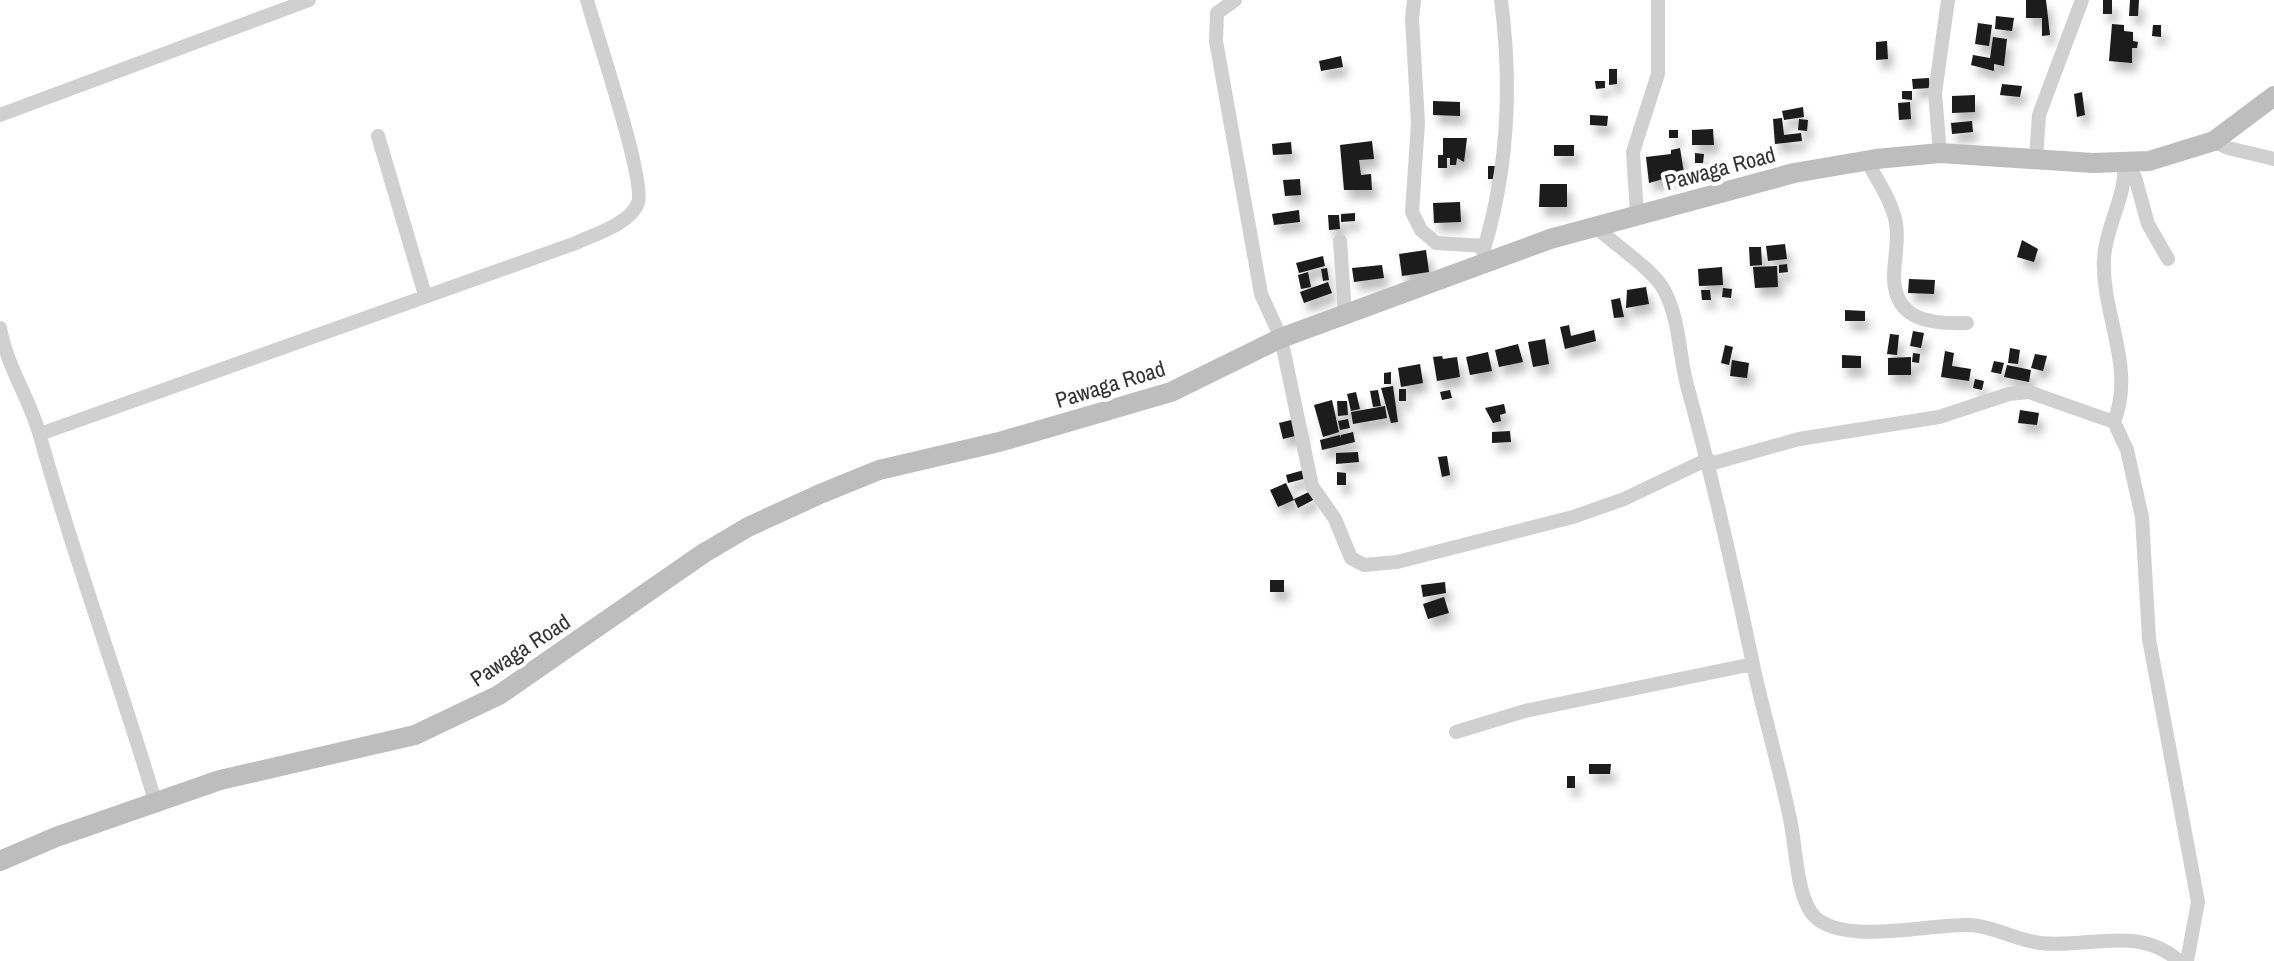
<svg xmlns="http://www.w3.org/2000/svg" width="2274" height="961" font-family="'Archivo Narrow',sans-serif">
	<style>
		.building { fill: #1a1a1a; filter: url(#shadow) }
		.lines { fill: none; stroke-linecap: round; stroke-linejoin: round }
		.street { stroke: #d0d0d0; stroke-width: 14 }
		.secondary { stroke: #bdbdbd; stroke-width: 20 }
		.labels { text-anchor: middle; dominant-baseline: central; stroke-width: 8; stroke-linejoin: round; paint-order: stroke }
		.street-label { font-size: 22px; fill: #333; stroke: #fff }
	</style>
	<defs>
		<filter id="shadow"><feDropShadow dx="5" dy="9" stdDeviation="4" flood-color="#0004"/></filter>
	</defs>
	<rect width="100%" height="100%" fill="#fff"/>
	<path class="building" d="M2026,0H2046L2050,35L2042,36V18H2026Z
		M2103,0H2112V14H2103Z
		M2130,0H2139L2138,16H2129Z
		M1996,16L2014,18L2012,31L1995,29Z
		M1978,23L1992,25L1989,46L1975,44Z
		M2112,24L2124,25V31L2133,32V41L2138,42L2137,48H2132V63L2109,61Z
		M2153,25H2161V37L2152,36Z
		M1993,37L2007,39L2004,66L1994,64V71L1971,65L1973,55L1990,58Z
		M1887,41L1888,59L1876,60V42Z
		M1341,56L1343,67L1321,71L1319,61Z
		M1609,69H1617V84L1609,85Z
		M1929,78L1930,88L1913,89L1912,79Z
		M1595,81H1605V88L1596,89Z
		M2002,84L2022,86L2020,97L2000,95Z
		M1902,91H1912V100L1902,99Z
		M2082,92L2085,115L2077,117L2074,94Z
		M1975,95V112L1952,113V96Z
		M1433,101L1460,102V116L1433,115Z
		M1910,102L1911,119L1899,120L1898,103Z
		M1803,107L1804,117L1784,120L1782,111Z
		M1590,115L1608,116L1607,126L1590,125Z
		M1782,118L1784,135L1801,133L1802,141L1775,144L1773,119Z
		M1799,119L1808,120L1807,131L1798,130Z
		M1972,121L1973,132L1952,134L1951,123Z
		M1713,129L1714,145H1692V130Z
		M1669,130H1678V138H1669Z
		M1443,138H1467L1464,162L1457,158L1456,165H1450V158H1447V168H1438V155H1443Z
		M1372,141L1374,159L1359,160L1361,175L1371,174L1372,190H1344L1340,145Z
		M1291,142L1292,154L1273,155L1272,144Z
		M1554,145H1574V156H1554Z
		M1680,148L1684,173L1649,183L1646,157L1671,154V150Z
		M1695,153L1704,154L1703,163H1695Z
		M1488,166H1495V179H1488Z
		M1300,179L1301,195L1285,196L1283,180Z
		M1540,184H1567V207H1539Z
		M1460,202L1461,222L1434,223L1433,203Z
		M1299,210L1300,222L1274,225L1272,214Z
		M1355,213V221L1341,222V214Z
		M1328,215H1339L1340,229L1329,230Z
		M2022,240L2038,249L2034,262L2017,257Z
		M1785,244L1787,259L1768,261L1766,246Z
		M1749,247H1761L1762,265L1750,266Z
		M1426,250L1429,272L1402,276L1399,254Z
		M1323,256L1325,266L1299,273L1296,263Z
		M1787,264L1788,272L1779,273V265Z
		M1382,265L1384,278L1354,282L1352,268Z
		M1777,266L1778,287L1755,288L1753,267Z
		M1722,267L1723,285L1699,286L1698,269Z
		M1327,268L1329,280L1323,281L1321,269Z
		M1308,272L1311,287L1301,289L1298,275Z
		M1909,279L1935,280L1934,294L1908,293Z
		M1328,282L1332,293L1304,303L1300,292Z
		M1646,287L1649,304L1626,308L1627,290Z
		M1723,288L1732,289L1731,298L1722,297Z
		M1701,290H1710L1711,300H1702Z
		M1620,298L1624,317L1614,318L1611,300Z
		M1845,310L1865,311V321H1845Z
		M1569,325L1571,336L1594,330L1596,341L1565,349L1560,327Z
		M1913,331L1924,333L1921,348L1910,346Z
		M1890,334L1899,335L1897,355L1887,354Z
		M1545,339L1549,364L1533,367L1528,342Z
		M1518,344L1523,362L1499,367L1495,350Z
		M1725,345L1733,347L1729,365L1721,363Z
		M2010,348L2020,350L2018,364L2008,363Z
		M1945,351L1954,353L1952,366L1971,369L1969,381L1941,377Z
		M1488,352L1492,371L1470,375L1466,357Z
		M1913,353L1920,354L1919,363L1912,362Z
		M2035,354L2047,356L2043,371L2031,368Z
		M1842,355L1861,356V368H1842Z
		M1442,356L1443,359L1457,357L1460,377L1437,381L1433,357Z
		M1911,357V375H1888V358Z
		M1732,360L1749,363L1747,378L1730,376Z
		M1994,361L2004,363L2001,374L1991,372Z
		M1420,364L1423,383L1401,387L1398,368Z
		M2007,365L2031,370L2029,382L2004,377Z
		M1391,372V384H1384V373Z
		M1975,379L1984,381L1982,390L1973,388Z
		M1393,386L1398,422L1391,423L1381,388Z
		M1399,389H1406V401H1399Z
		M1378,390L1381,406L1373,407L1370,391Z
		M1450,390L1452,398L1442,400L1440,392Z
		M1356,392L1360,409L1351,411L1347,394Z
		M1332,400L1339,432L1323,437L1314,405Z
		M1337,401H1347L1348,415L1338,416Z
		M1504,404L1506,413L1500,415L1501,421L1493,423L1485,408Z
		M1385,406L1387,418L1353,424L1351,412Z
		M2020,410L2039,413L2037,425L2018,423Z
		M1299,418L1303,434L1283,439L1279,423Z
		M1348,419L1350,428L1340,430L1338,421Z
		M1510,431L1511,442L1492,443V432Z
		M1353,432L1355,442L1322,450L1320,440L1340,435L1341,438V435Z
		M1358,452L1359,462L1336,464V453Z
		M1447,456L1450,475L1442,477L1438,457Z
		M1304,470L1307,478L1288,483L1286,475Z
		M1337,472L1346,473V485H1337Z
		M1286,483L1294,500L1278,507L1270,490Z
		M1311,491L1315,499L1298,508L1294,499Z
		M1270,580H1284V592H1270Z
		M1445,582L1446,593L1423,597L1421,585Z
		M1444,597L1449,613L1428,619L1423,604Z
		M1589,764H1611L1610,774H1589Z
		M1567,776H1575V788H1567Z"/>
	<g class="lines">
		<path class="street" d="M1235,0L1217,13L1216,41L1261,294L1281,338L1312,486L1335,519L1351,558L1364,565L1397,562L1573,517L1624,499L1708,459
			M1414,0L1412,19L1418,123L1412,212L1421,230L1436,243L1485,246
			M0,115L309,0
			M378,136L425,295
			M2214,141L2228,148L2274,159
			M1940,153L1935,93L1948,0
			M2036,159L2039,115L2082,0
			M1867,161C1877,180 1892,201 1896,223C1899,242 1894,259 1894,278C1895,322 1934,324 1967,323
			M2125,169L2135,177L2148,224L2168,259
			M1637,214L1633,152L1658,74V0
			M1594,225C1613,244 1653,269 1664,290C1680,319 1679,358 1688,389C1713,479 1733,569 1752,660C1763,713 1779,765 1790,819C1796,844 1796,899 1815,917C1846,946 1931,923 1970,925C1993,926 2016,940 2040,943C2088,949 2137,924 2179,961
			M1340,241L1345,314
			M1483,252C1508,171 1512,84 1501,0
			M0,328C7,367 30,399 40,436C74,559 119,679 155,801
			M2114,422C2136,366 2101,314 2104,258C2106,224 2127,197 2124,162
			M40,434L576,243C595,234 630,224 638,203C646,181 596,33 587,0
			M1710,464L1799,439L1939,417L2009,394L2029,392L2114,422L2127,450L2142,517L2149,639L2198,902L2187,961
			M1456,732L1525,711L1753,664"/>
		<path class="secondary" d="M0,861L56,837L220,780L415,735L499,695L704,553L748,527L820,494L879,470L999,442L1171,392L1281,338L1550,239L1794,173L1876,159L1940,153L2093,163L2149,161L2214,141L2274,96"/>
	</g>
	<g class="labels">
		<g class="street-label">
			<text transform="translate(1720 168) rotate(-15)">Pawaga Road</text>
			<text transform="translate(1110 384) rotate(-17)">Pawaga Road</text>
			<text transform="translate(520 650) rotate(-33)">Pawaga Road</text>
		</g>
	</g>
</svg>
